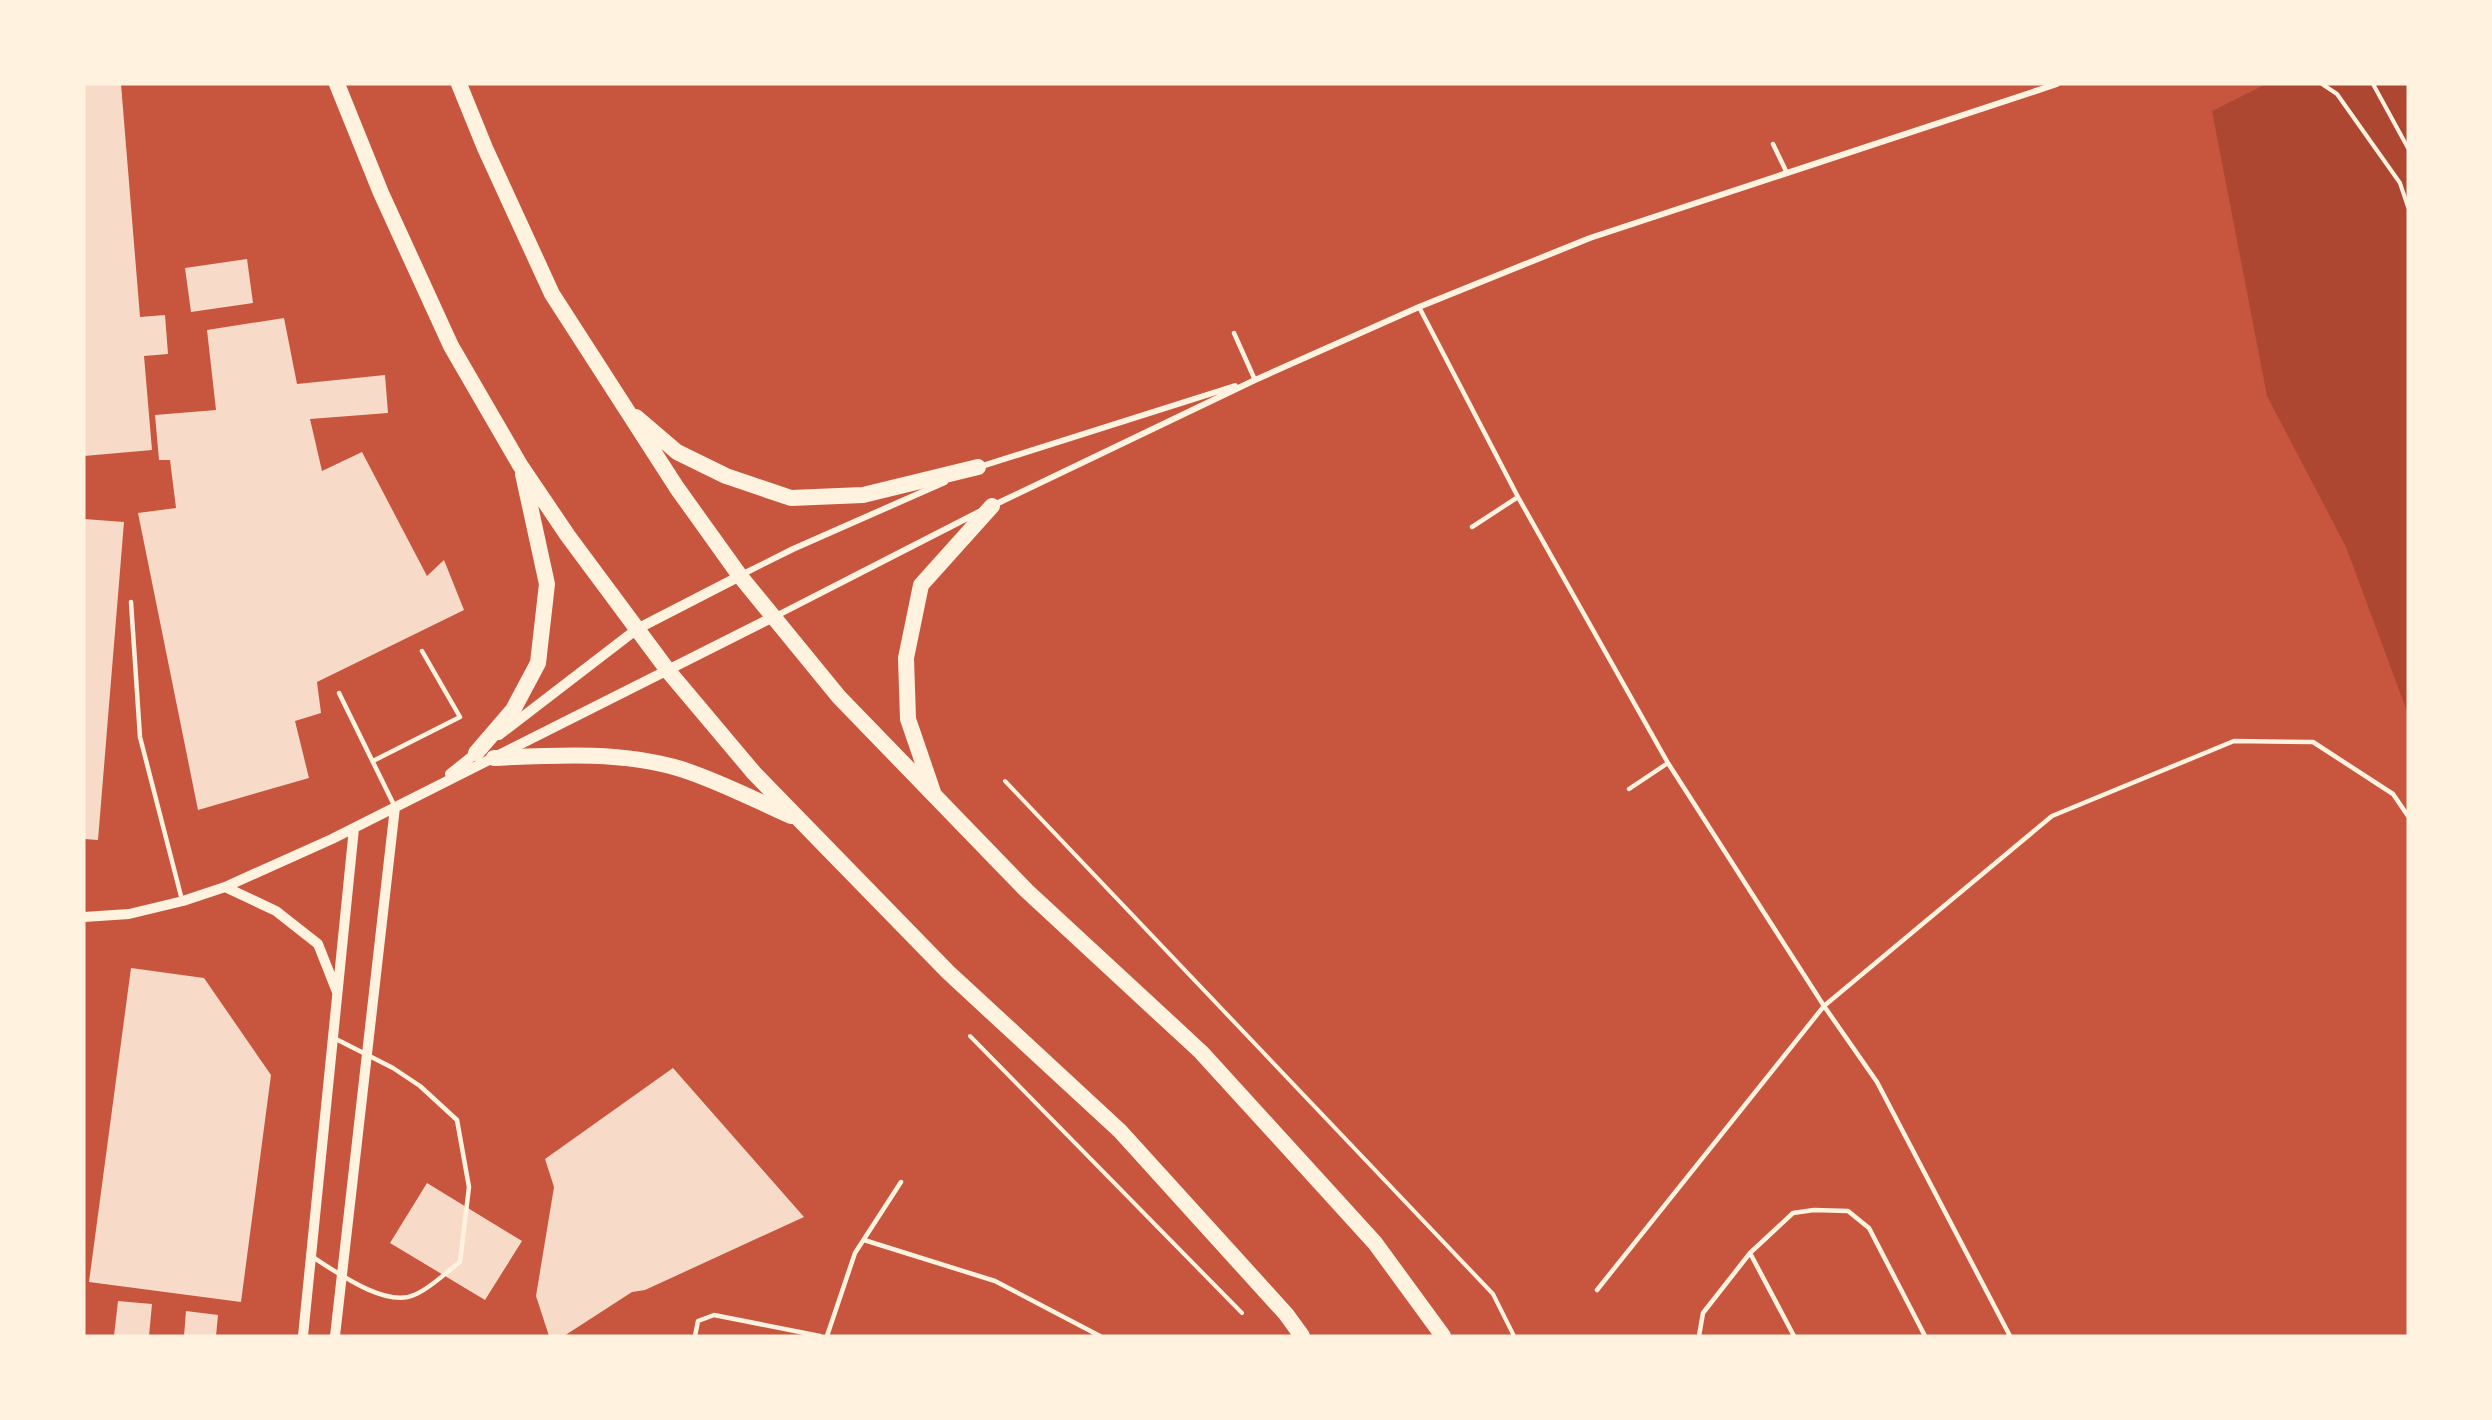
<svg xmlns="http://www.w3.org/2000/svg" width="2492" height="1420" font-family="'Varela Round',sans-serif">
	<style>
		.green { fill: #ae4732 }
		.building { fill: #f7dbc8 }
		.lines { fill: none; stroke-linecap: round; stroke-linejoin: round }
		.path { stroke: #fff3e0; stroke-width: 4 }
		.service { stroke: #fff3e0; stroke-width: 4.5 }
		.minor { stroke: #fff3e0; stroke-width: 6 }
		.tertiary { stroke: #fff3e0; stroke-width: 10 }
		.trunk { stroke: #fff3e0; stroke-width: 16 }
	</style>
	<rect width="100%" height="100%" fill="#c8553d"/>
	<path class="green" d="M2266,84H2408V714L2346,547L2267,396L2212,111Z"/>
	<path class="building" d="M84,84H121L140,317L165,315L168,354L144,356L152,450L84,456Z
		M247,259L253,303L191,312L185,268Z
		M284,318L297,384L385,375L388,413L310,419L322,471L362,452L427,576L444,560L464,610L317,682L321,713L295,721L309,778L198,810L138,513L176,508L170,460H159L155,415L216,410L207,330Z
		M84,519L124,522L98,840L84,839Z
		M131,968L204,978L271,1075L241,1302L89,1282Z
		M673,1068L804,1217L645,1290L632,1292L564,1336H549L536,1296L554,1187L545,1159Z
		M427,1183L522,1241L485,1300L390,1243Z
		M118,1301L152,1304L149,1336H114Z
		M186,1311L218,1315L216,1336H184Z"/>
	<g class="lines">
		<path class="path" d="M2322,84L2337,94L2400,183L2408,207
			M2373,84L2408,148
			M1005,781L1493,1294L1514,1336
			M970,1036L1242,1313"/>
		<path class="service" d="M1773,144L1786,171
			M1419,307L1518,497L1668,763L1629,789
			M1234,333L1255,380
			M1472,527L1518,497
			M131,602L140,737L182,900
			M339,693L395,807
			M373,761L460,717L422,651
			M1668,763L1824,1006L1877,1082L2010,1336
			M864,1240L995,1281L1100,1336
			M1750,1253L1794,1336
			M311,1256C335,1271 385,1308 414,1295C430,1289 446,1272 460,1262L469,1187L457,1120L420,1086L393,1068L334,1038
			M1597,1290L1824,1006L2052,816L2234,741L2313,742L2393,794L2408,816
			M695,1336L698,1321L714,1315L820,1336
			M827,1336L855,1253L901,1182
			M1699,1336L1703,1313L1750,1253L1793,1213L1814,1210L1848,1211L1869,1228L1925,1336"/>
		<path class="minor" d="M979,467L1235,386
			M994,505L1255,380L1419,307L1590,238L2057,84
			M741,575L793,549L945,482
			M774,617L979,512"/>
		<path class="tertiary" d="M499,735L637,629L740,576
			M450,774L480,750
			M225,887L276,911L318,944L337,992
			M84,917L129,914L183,901L225,887L332,839L773,617
			M303,1336L354,828
			M335,1336L395,807"/>
		<path class="trunk" d="M337,84L381,193L451,346L520,465L568,536L669,672L754,773L948,972L1120,1131L1286,1314L1302,1336
			M459,84L485,148L552,294L677,488L740,576L839,697L1027,891L1201,1052L1375,1243L1443,1336
			M636,417L677,452L726,476L791,498L863,495L978,467
			M476,753L513,710L538,663L547,584L523,474
			M494,758C556,755 622,751 681,769C719,781 755,800 791,816
			M933,792L908,719L906,658L921,585L992,506"/>
	</g>
	<rect width="2492" height="1420" fill="none" stroke="#fff3e0" stroke-width="171"/>
</svg>
